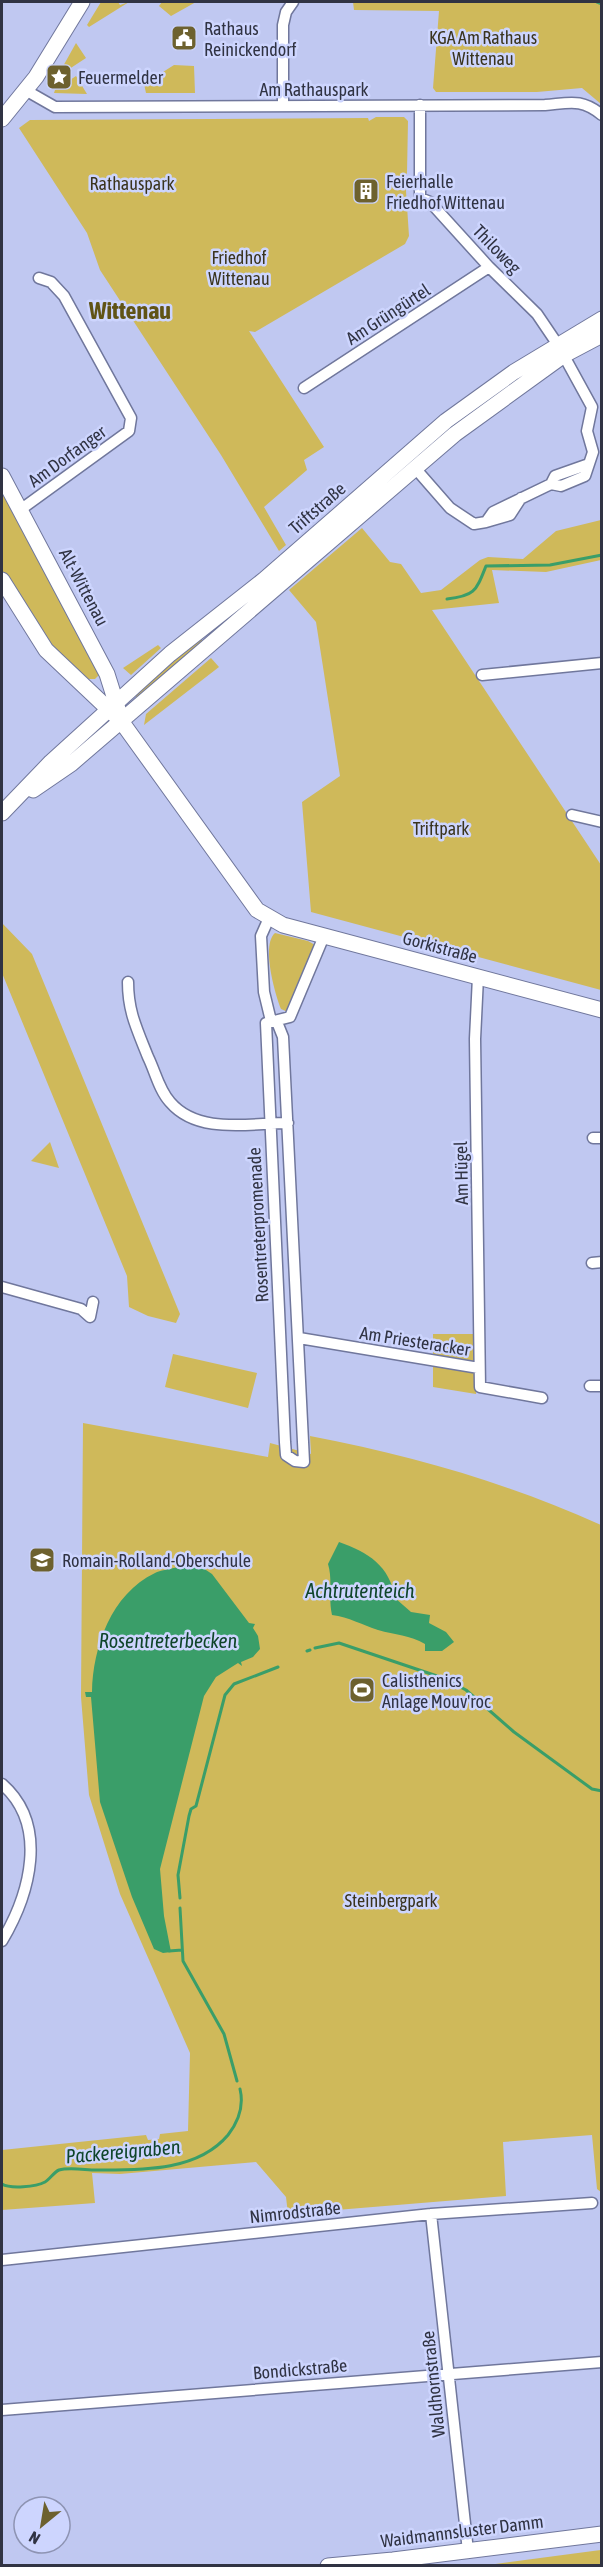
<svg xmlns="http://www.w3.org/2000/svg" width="603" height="2567" font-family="'Asap Condensed',sans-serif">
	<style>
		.green { fill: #cfb95a }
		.water { fill: #3a9e69 }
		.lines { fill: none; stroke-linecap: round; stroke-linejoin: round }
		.stream { stroke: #3a9e69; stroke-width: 3 }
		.minor-casing { stroke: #70779c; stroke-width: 13 }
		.secondary-casing { stroke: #70779c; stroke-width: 17 }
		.minor { stroke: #fff; stroke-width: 10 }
		.secondary { stroke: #fff; stroke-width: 15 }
		.labels { text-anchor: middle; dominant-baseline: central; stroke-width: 5; stroke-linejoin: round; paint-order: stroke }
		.poi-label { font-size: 18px; fill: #303343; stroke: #cdd5fe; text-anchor: start }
		.park-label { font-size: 18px; fill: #3a341e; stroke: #cdd5fe }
		.street-label { font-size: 18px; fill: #303343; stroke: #cdd5fe }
		.water-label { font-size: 20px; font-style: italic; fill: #0f452a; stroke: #cdd5fe }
		.district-label { font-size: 24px; font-weight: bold; fill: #605316; stroke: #cdd5fe }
	</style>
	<rect width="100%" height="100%" fill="#c0c8f1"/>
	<path class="green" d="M101,2H118L120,5L129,2L89,27L87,25Z
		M162,2H196L171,16L159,6Z
		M353,2H601V104L582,88L537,92H436L433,88L439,11L354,10Z
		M76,43L86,58L57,77Z
		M174,65L194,66L195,93H146L144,84Z
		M76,76L87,94L54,93L55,90Z
		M376,117H404L408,121L407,173L405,176L409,236L405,244L255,332L249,331L324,447L304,460L307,470L264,507L286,545L279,551L221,455L100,270L87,233L19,128L30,120L368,118L369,121Z
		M2,487L99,675L95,679H87L58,655L2,573Z
		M601,520V560L546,572L492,570L499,603L432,610L601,865V990L311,912L302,802L340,776L316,622L289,590L362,528L390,562L401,564L421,593L441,590L480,560L488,557L523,559L556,531Z
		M201,639L205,643L138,702L135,694L172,660Z
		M158,645L161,648L131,675L123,668Z
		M211,658L219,667L144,725L146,714Z
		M2,923L32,954L180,1314L176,1323L148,1316L129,1307L127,1276L2,973Z
		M275,933L308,941L315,945L288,1012L281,1009C275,994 261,945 275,933Z
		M50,1142L59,1168L31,1161Z
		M433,1334H477L476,1394L433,1387Z
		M173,1354L257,1373L248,1408L165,1387Z
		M83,1423L268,1457L270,1443L311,1454L310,1436C414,1456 505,1482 601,1525V2192L597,2189L592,2135L503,2142L506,2196L288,2214L286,2197L256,2162L120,2174L92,2173L95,2203L2,2210V2150L146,2135L148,2140L159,2139L160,2134L188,2131L190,2053L120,1894L89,1795L81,1697Z
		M601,2550V2565H488L593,2551Z"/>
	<path class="water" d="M339,1542C368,1552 390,1566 395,1598L411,1612L430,1615L429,1623L446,1632L454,1642L442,1651H425V1644C410,1635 395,1635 378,1630C362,1625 349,1617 332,1615C328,1598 333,1580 328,1564Z
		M194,1562L212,1574L249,1623L255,1624L253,1628L258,1636L260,1649L253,1657L241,1662L242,1666L238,1663L216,1677L204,1696L160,1869L164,1916L171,1952L163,1953L154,1949L132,1897L100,1802L91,1697H86L85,1692H92C93,1647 111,1594 155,1573C166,1568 188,1567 194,1562Z"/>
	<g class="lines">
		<path class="stream" d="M597,2L602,4
			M447,599C475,596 476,591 486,566L550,565L602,555
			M315,1648L339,1643L443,1678L466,1690L514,1732L592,1789L602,1791
			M307,1651L310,1650
			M180,1898L178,1875L189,1816L191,1809L196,1806L225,1695L234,1684L278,1667
			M180,1908L183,1961L224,2034L237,2081
			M169,1951L182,1950
			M2,2184C10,2189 36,2187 45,2182C50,2179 54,2172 59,2170C69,2167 86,2170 96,2170C140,2170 197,2172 228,2135C239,2121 244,2106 240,2089"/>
		<g class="minor-casing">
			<path id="minor" d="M27,91L55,107L545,105C570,103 581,98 602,115
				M283,106V25L286,12L293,2
				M304,388L489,267
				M415,468L450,508L474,524L486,522L493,512L551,484L555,476L589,464L593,452L587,431L592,407L558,345L537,314L489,267L430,202L420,198V105
				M551,484L561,486L585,476L589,464
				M20,510L129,431L131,418L64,296L51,282L39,278
				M486,522L510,515L521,498
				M482,675L602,663
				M572,815L602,822
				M269,918L261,936L264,992L271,1021
				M478,977L475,1039L480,1387L542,1398
				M128,982C128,1012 137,1029 148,1057C155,1071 159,1090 170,1102C198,1135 250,1123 288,1123
				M277,1022L283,1037L304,1462L295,1461L286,1455L285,1442L266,1023L290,1017L324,936
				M593,1138H602
				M592,1263L602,1262
				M2,1287L81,1309L90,1317L93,1302
				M299,1338L479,1368
				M590,1386H602
				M2,1784C49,1825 30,1894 2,1941
				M431,2214L468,2551
				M2,2260L431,2214L592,2203
				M2,2410L602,2362"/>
		</g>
		<g class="secondary-casing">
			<path id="secondary" d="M2,119L36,77L82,2
				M2,476L107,674L118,709
				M2,580L46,650L121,721L257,910L283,925L602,1010
				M33,790L71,764L455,434L564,355L602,335
				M2,813L51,762L170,654L265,579L446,421L514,372L602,319
				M328,2566L393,2560L602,2534"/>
		</g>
		<use href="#minor" class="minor"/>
		<use href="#secondary" class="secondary"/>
	</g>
	<defs>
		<g id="civic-square" transform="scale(1.35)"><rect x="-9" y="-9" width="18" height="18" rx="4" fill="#6d612e" stroke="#cdd5fe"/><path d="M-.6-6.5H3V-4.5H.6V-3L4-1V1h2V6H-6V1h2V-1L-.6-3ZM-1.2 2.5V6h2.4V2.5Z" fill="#fff"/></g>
		<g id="sight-square" transform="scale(1.35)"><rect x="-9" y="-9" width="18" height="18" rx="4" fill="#6d612e" stroke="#cdd5fe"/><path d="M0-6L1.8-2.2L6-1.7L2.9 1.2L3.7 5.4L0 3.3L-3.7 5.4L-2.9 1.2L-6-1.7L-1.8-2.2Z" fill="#fff"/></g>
		<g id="building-square" transform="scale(1.35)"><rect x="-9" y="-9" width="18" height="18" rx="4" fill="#6d612e" stroke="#cdd5fe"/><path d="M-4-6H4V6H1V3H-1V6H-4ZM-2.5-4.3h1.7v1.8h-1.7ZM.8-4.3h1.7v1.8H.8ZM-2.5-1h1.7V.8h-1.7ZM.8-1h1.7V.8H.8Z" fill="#fff"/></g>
		<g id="school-square" transform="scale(1.35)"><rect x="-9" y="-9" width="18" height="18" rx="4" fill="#6d612e" stroke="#cdd5fe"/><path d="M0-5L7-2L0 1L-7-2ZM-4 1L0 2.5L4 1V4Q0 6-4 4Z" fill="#fff"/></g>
		<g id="stadium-square" transform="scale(1.35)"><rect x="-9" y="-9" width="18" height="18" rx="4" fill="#6d612e" stroke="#cdd5fe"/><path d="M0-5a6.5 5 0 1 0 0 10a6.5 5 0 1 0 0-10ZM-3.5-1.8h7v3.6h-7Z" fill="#fff"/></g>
	</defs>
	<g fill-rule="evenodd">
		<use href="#civic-square" x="184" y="38"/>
		<use href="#sight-square" x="59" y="77"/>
		<use href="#building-square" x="366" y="191"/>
		<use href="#school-square" x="42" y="1560"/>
		<use href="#stadium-square" x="362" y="1690"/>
	</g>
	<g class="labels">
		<g class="poi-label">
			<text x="204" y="28">Rathaus<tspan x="204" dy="21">Reinickendorf</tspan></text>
			<text x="78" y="77">Feuermelder</text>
			<text x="386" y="181">Feierhalle<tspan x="386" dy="21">Friedhof Wittenau</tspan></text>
			<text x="62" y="1560">Romain-Rolland-Oberschule</text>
			<text x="382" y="1680">Calisthenics<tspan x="382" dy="21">Anlage Mouv'roc</tspan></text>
		</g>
		<g class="park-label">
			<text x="483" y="37">KGA Am Rathaus<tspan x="483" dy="21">Wittenau</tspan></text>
			<text x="132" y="183">Rathauspark</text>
			<text x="239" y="257">Friedhof<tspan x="239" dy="21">Wittenau</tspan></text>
			<text x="441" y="828">Triftpark</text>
			<text x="391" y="1900">Steinbergpark</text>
		</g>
		<g class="street-label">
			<text x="314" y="89">Am Rathauspark</text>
			<text transform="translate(497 249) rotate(46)">Thiloweg</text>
			<text transform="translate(388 314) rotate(-33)">Am Grüngürtel</text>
			<text transform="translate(67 456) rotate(-36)">Am Dorfanger</text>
			<text transform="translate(317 508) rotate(-41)">Triftstraße</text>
			<text transform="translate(84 587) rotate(62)">Alt-Wittenau</text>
			<text transform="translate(440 947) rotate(15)">Gorkistraße</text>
			<text transform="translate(461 1173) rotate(-91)">Am Hügel</text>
			<text transform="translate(258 1225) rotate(-93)">Rosentreterpromenade</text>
			<text transform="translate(415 1341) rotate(9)">Am Priesteracker</text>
			<text transform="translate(295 2212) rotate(-6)">Nimrodstraße</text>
			<text transform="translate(300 2369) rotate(-5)">Bondickstraße</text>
			<text transform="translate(433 2384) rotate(-96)">Waldhornstraße</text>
			<text transform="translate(462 2531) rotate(-7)">Waidmannsluster Damm</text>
		</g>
		<g class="water-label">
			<text x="360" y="1590">Achtrutenteich</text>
			<text x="168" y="1640">Rosentreterbecken</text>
			<text transform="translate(123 2151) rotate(-5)">Packereigraben</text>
		</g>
		<g class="district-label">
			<text x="130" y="310">Wittenau</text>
		</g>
	</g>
	<rect width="603" height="2567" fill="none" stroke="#303343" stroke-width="6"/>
	<g transform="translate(42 2525) rotate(210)"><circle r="28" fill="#cdd5fe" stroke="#8e94b3" stroke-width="1.5"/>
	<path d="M0-4.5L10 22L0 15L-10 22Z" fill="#6d612e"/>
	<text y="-9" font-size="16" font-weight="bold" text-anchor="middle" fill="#303343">N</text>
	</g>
</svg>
